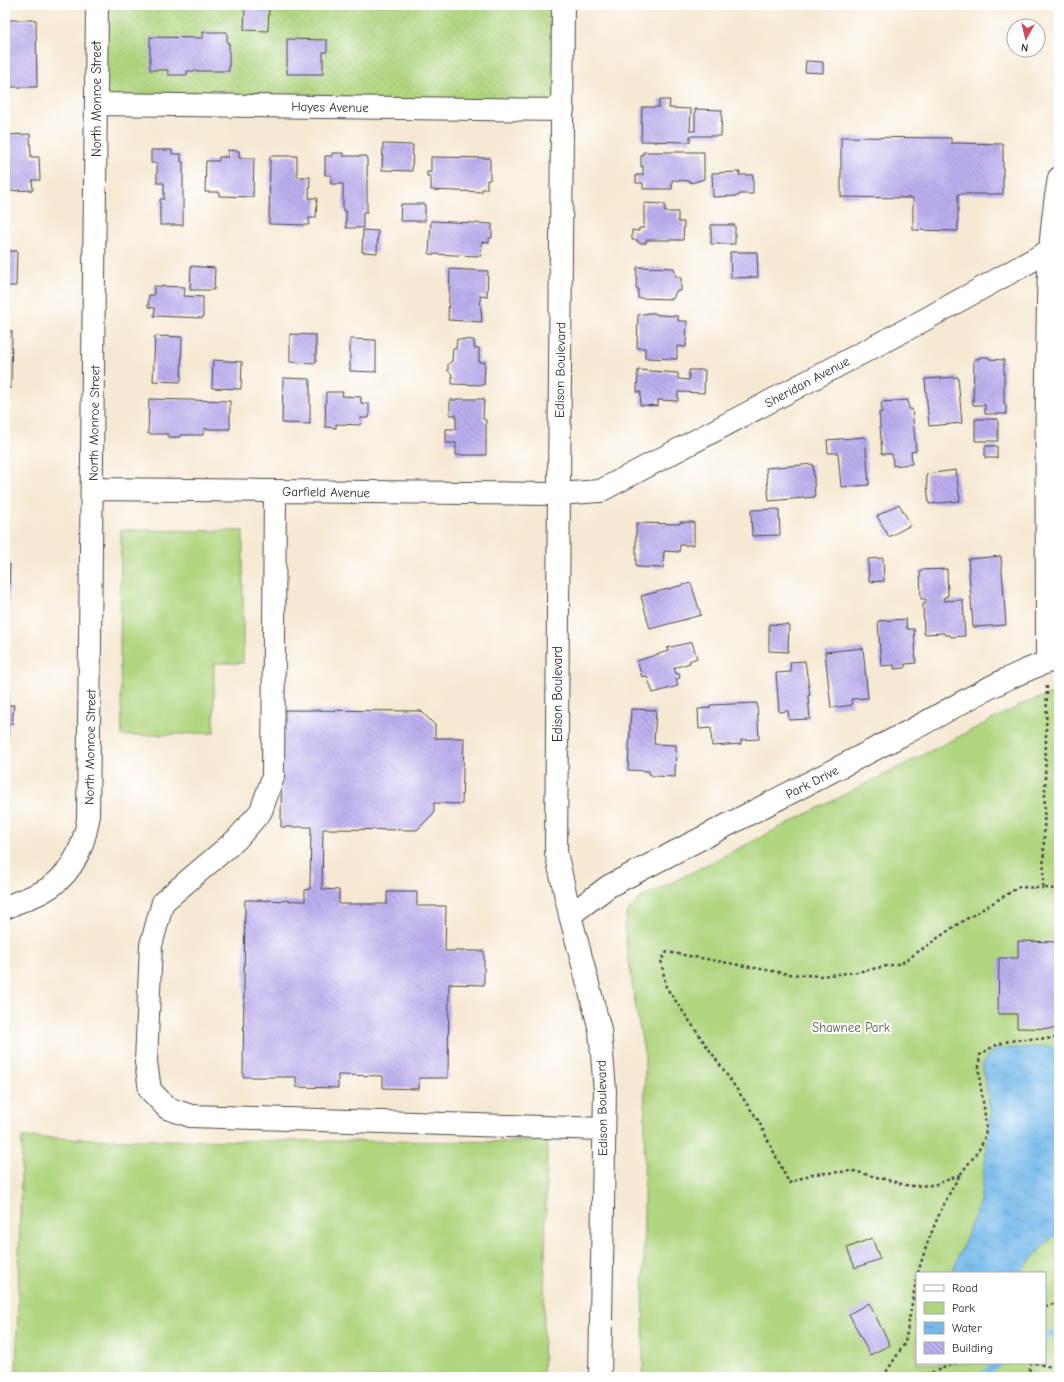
<svg xmlns="http://www.w3.org/2000/svg" width="1064" height="1382" font-family="'Comic Neue',sans-serif">
	<style>
		.grass { fill: url(#grass-dots); stroke: #6e8055 }
		.green { fill: #b0d57f; stroke: #6e8055; fill-rule: evenodd }
		.water { fill: url(#water-ripples); stroke: #50728a }
		.lines { fill: none; stroke-linecap: round; stroke-linejoin: round }
		.stream { stroke: #74b9ea; stroke-width: 7 }
		.building { fill: url(#building-back-hatch) }
		.minor-casing { stroke: #494844; stroke-width: 24 }
		.path { stroke: #494844; stroke-width: 2.5; stroke-dasharray: 3 3; stroke-linecap: butt }
		.minor { stroke: #fff; stroke-width: 22 }
		.labels { text-anchor: middle; dominant-baseline: central; stroke-width: 4; stroke-linejoin: round; paint-order: stroke }
		.street-label { font-size: 13px; fill: #2b2b2b; stroke: #fff }
		.park-label { font-size: 13px; fill: #535e44; stroke: #fff }
	</style>
	<defs>
		<pattern id="grass-dots" width="8" height="8" patternUnits="userSpaceOnUse"><rect width="8" height="8" fill="#b0d57f"/><path d="M2 2h.1M6 6h.1" fill="none" stroke="#98b76e" stroke-width="1.8" stroke-linecap="round"/></pattern>
		<pattern id="water-ripples" width="26" height="14" patternUnits="userSpaceOnUse"><rect width="26" height="14" fill="#74b9ea"/><path d="M2 4q2-2 4 0t4 0M15 11q2-2 4 0t4 0" fill="none" stroke="#5f97be"/></pattern>
		<pattern id="building-back-hatch" width="6" height="6" patternUnits="userSpaceOnUse"><rect width="6" height="6" fill="#bcafef"/><path d="M-1 5l2 2M0 0l6 6M5-1l2 2" fill="none" stroke="#998fc2"/></pattern>
	</defs>
	<rect width="100%" height="100%" fill="#fff"/>
	<filter id="ink" filterUnits="userSpaceOnUse"><feTurbulence type="fractalNoise" baseFrequency=".025" numOctaves="2"/><feDisplacementMap in="SourceGraphic" scale="8" xChannelSelector="R" yChannelSelector="G"/><feConvolveMatrix kernelMatrix="1 2 1 2 8 2 1 2 1" color-interpolation-filters="sRGB"/></filter>
	<filter id="wash" filterUnits="userSpaceOnUse"><feTurbulence type="fractalNoise" baseFrequency=".012" numOctaves="4" result="noise"/><feDisplacementMap in="SourceGraphic" scale="16" xChannelSelector="R" yChannelSelector="G"/><feGaussianBlur stdDeviation="0.9" result="paint"/><feColorMatrix in="noise" values="0 0 0 0 0 0 0 0 0 0 0 0 0 0 0 0 0 1.4 0 .05"/><feComposite in="paint" operator="in"/></filter>
	<g filter="url(#wash)">
		<rect width="100%" height="100%" fill="#f6e9d3"/>
		<path class="grass" d="M99,5H564L563,110L100,101Z"/>
		<path class="green" d="M121,530L243,531V663H214V733L122,736L120,662Z
			M1059,691V1377H643L645,1057L636,1009L624,927L627,913L639,899L1023,704ZM917,1273H1045V1363H917Z
			M22,1137L124,1140L547,1142L543,1377H16Z"/>
		<path class="water" d="M1059,1046V1232L1043,1246L1020,1273H952L980,1202L991,1114L982,1065L988,1055L997,1049Z"/>
		<g class="lines">
			<path class="stream" d="M1045,1335H1059
				M980,1377L999,1363"/>
		</g>
		<g id="blocks">
			<path class="building" d="M245,8L269,9L268,31L244,30Z
				M5,20H36L37,87H5Z
				M203,32H227V43H229V71H187V75H168V70H150V37L203,38Z
				M287,39L327,40V52H323V74H287Z
				M806,61L823,62V73L805,72Z
				M659,100H670L669,108L691,109L690,131H695V109L722,110L721,136H690V142L641,141L642,107H659Z
				M30,134L31,157H39L40,180H32L33,190L5,191V135Z
				M841,137L951,138V143L1003,144V194H958V231L913,230V198L841,197Z
				M383,144L413,145L412,171L382,170Z
				M151,150H172V154H181V162H183V225H160V199H164V183H157V163H151Z
				M228,150L239,151V158H254L253,197L219,196V192H205L206,161H219V157H228Z
				M643,152H704V179L691,183L690,181L672,180V189H643V183H636V175H643V166L641,167V155H643Z
				M332,153H343V156H367V212H363V228H346V211H343V184H331V175H325V156H332Z
				M270,156H297V177H310L309,198H317L316,218H309V225L269,224Z
				M431,157L490,158V180H487V189H482V192L431,190V177L427,176V172H431Z
				M740,172L739,175H753V194H739V196L713,197L712,173Z
				M644,203L665,204V212H678V222H684L683,240H646V243H638V240H632V230L639,231V228H644Z
				M401,204H425V221H400Z
				M431,221L492,224V238H489V243L482,242L481,256L429,254Z
				M711,225H735V244H711Z
				M363,230L378,231L377,253L362,252Z
				M5,251H17L16,286H5Z
				M730,252H757L758,277L731,278Z
				M191,266L215,268L214,290H190Z
				M637,267L674,268L676,277H681V291H676L673,299L638,298V288H636Z
				M450,269L488,271L487,297L480,296L482,322L448,320Z
				M154,286L185,287L184,296L203,297V318L154,316L155,308L148,307L149,295H154Z
				M649,313H654L658,315L678,316V321H687L686,347L677,346V359L645,358V348H637L638,315Z
				M5,331H12L11,388H5Z
				M290,334L316,335V363L290,362Z
				M155,336L182,337L181,382L153,381Z
				M350,339L376,340V372L350,371Z
				M457,339L474,340V348H479V362H485L484,385L452,384V374L448,371V364L452,361L453,348L456,349Z
				M979,357H989V359L1004,360V404H1006V414H985V405H973L974,359H979Z
				M213,360L242,362L241,389L212,388Z
				M638,370L678,373V379L689,380V370H705L704,393L678,392V401L658,400V406L640,405L641,392H637Z
				M958,377L962,423L929,426L925,379Z
				M283,378L310,379V424L282,423Z
				M326,392H343L342,396L361,397V403L369,404V418H361L360,425L336,424V428L325,427Z
				M149,399L230,401V429H204L203,435H180V437H168V434H148Z
				M456,399H484L483,419L486,420V455H456V443H446V429H456V415H450V400H456Z
				M908,400L909,409H912L916,451L911,452L912,464L893,466L892,454H882L879,412H882L881,402Z
				M975,419H998V441H975Z
				M865,437L869,485L841,487L838,453H828L827,440Z
				M985,446H997V458H985Z
				M813,464L815,497L769,501L766,468Z
				M956,470L960,501L929,504L926,474Z
				M899,504L911,525L889,537L877,516Z
				M779,509L780,535L752,536L751,510Z
				M680,522H694V545H680L679,552L664,551L663,568L636,567V523L680,524Z
				M1001,556L1006,625L973,627L968,559Z
				M883,558L884,581L869,582L868,559Z
				M5,564H10L8,609H5Z
				M947,569L948,596L944,597V601L963,600L965,636L951,637L950,635H945L944,633L924,634L923,604L926,603V599H921L920,570Z
				M691,583L701,615L650,629L641,596Z
				M906,619L907,629H914L916,663L905,664V668L894,669V665L881,666L878,621Z
				M769,624L789,625L788,652L769,651Z
				M692,642L697,658L689,661L690,663L674,668L676,674L679,673L680,678L676,679L678,686L653,693L647,676L642,677L637,661L668,651L667,648Z
				M863,648L868,698L851,699L852,705L831,708L825,652Z
				M805,661L810,695H808L810,719L789,720L788,711L779,712L776,673L791,672L790,662Z
				M5,692H9L8,705H14L12,724H8V738H5Z
				M757,703L759,739L741,740V744L712,746L711,728L699,729L698,709L710,708V705Z
				M631,709L656,710L654,744L676,745L675,777L654,776L649,774V771L628,770Z
				M282,710L421,711L435,725V738H464L462,804L434,803V813L417,830L323,829L322,889L339,890V904H387V892H417V906H446L445,951H484V985L449,984L448,1078H419V1089L383,1088V1076L338,1075V1088L296,1087V1077H243L245,900L305,901V890L310,889L311,827H281Z
				M1018,941L1059,942V1029L1017,1028V1014H998L999,958H1018Z
				M872,1238L880,1259L855,1268L847,1248Z
				M869,1303L890,1345L870,1355L849,1314Z"/>
		</g>
	</g>
	<g filter="url(#ink)">
		<use href="#blocks" fill-opacity="0" stroke="#494844" stroke-width="1"/>
		<g class="lines">
			<g class="minor-casing">
				<path id="minor" d="M563,5L556,852L570,915L600,1030L605,1091L600,1377
					M97,104L563,110
					M93,489L558,494L600,491L915,325L1049,251
					M275,491L273,777L261,811L237,839L163,902L151,945L146,1062L150,1090L167,1108L191,1116L603,1129
					M1047,661C1047,565 1046,468 1047,371C1048,306 1047,243 1059,178
					M5,908C17,902 30,898 42,892C71,877 83,850 88,820L97,5
					M570,915L609,886C707,836 804,785 902,735C954,708 1003,676 1059,658"/>
			</g>
			<path class="path" d="M1047,686L1043,888L1059,889
				M960,1175L934,1185L910,1186L854,1171L812,1174L789,1183L758,1120L666,987L661,960L667,952L789,974L820,976L857,972L902,963L955,926L1019,887L1043,888
				M918,1273C927,1240 942,1204 960,1175C968,1163 979,1153 984,1139C991,1121 975,1081 980,1055C1006,1035 1029,1040 1059,1038
				M1045,1306L1059,1303
				M1035,1363L1059,1369
				M883,1377L905,1343L917,1275
				M920,1377L956,1363
				M1028,1377L1031,1363"/>
			<use href="#minor" class="minor"/>
		</g>
	</g>
	<g class="labels">
		<g class="street-label">
			<text transform="translate(96 99) rotate(-90)">North Monroe Street</text>
			<text transform="translate(330 107) rotate(1)">Hayes Avenue</text>
			<text transform="translate(560 370) rotate(-89)">Edison Boulevard</text>
			<text transform="translate(807 382) rotate(-28)">Sheridan Avenue</text>
			<text transform="translate(94 423) rotate(-89)">North Monroe Street</text>
			<text transform="translate(326 492) rotate(1)">Garfield Avenue</text>
			<text transform="translate(557 694) rotate(-90)">Edison Boulevard</text>
			<text transform="translate(90 747) rotate(-89)">North Monroe Street</text>
			<text transform="translate(812 782) rotate(-27)">Park Drive</text>
			<text transform="translate(602 1108) rotate(-91)">Edison Boulevard</text>
		</g>
		<g class="park-label">
			<text x="851" y="1027">Shawnee Park</text>
		</g>
	</g>
	<rect width="1064" height="1382" fill="none" stroke="#fff" stroke-width="20"/>
	<rect x="916" y="1272" width="130" height="92" fill="#ffffff" stroke="#aaaaaa"/>
	<rect x="924" y="1285" width="20" height="6" fill="#ffffff" stroke="#aaaaaa"/>
	<text x="952" y="1292" font-size="12" fill="#2b2b2b">Road</text>
	<rect x="924" y="1302" width="20" height="12" fill="#b0d57f" stroke="#aaaaaa"/>
	<text x="952" y="1312" font-size="12" fill="#2b2b2b">Park</text>
	<rect x="924" y="1322" width="20" height="12" fill="url(#water-ripples)" stroke="#aaaaaa"/>
	<text x="952" y="1332" font-size="12" fill="#2b2b2b">Water</text>
	<rect x="924" y="1342" width="20" height="12" fill="url(#building-back-hatch)" stroke="#aaaaaa"/>
	<text x="952" y="1352" font-size="12" fill="#2b2b2b">Building</text>
	<g transform="translate(1026 38) rotate(188)"><circle r="19" fill="#ffffff" stroke="#aaaaaa"/>
	<path d="M0-3L7 15L0 10L-7 15Z" fill="#d1495b"/>
	<text y="-6" font-size="11" font-weight="bold" text-anchor="middle" fill="#2b2b2b">N</text>
	</g>
</svg>
